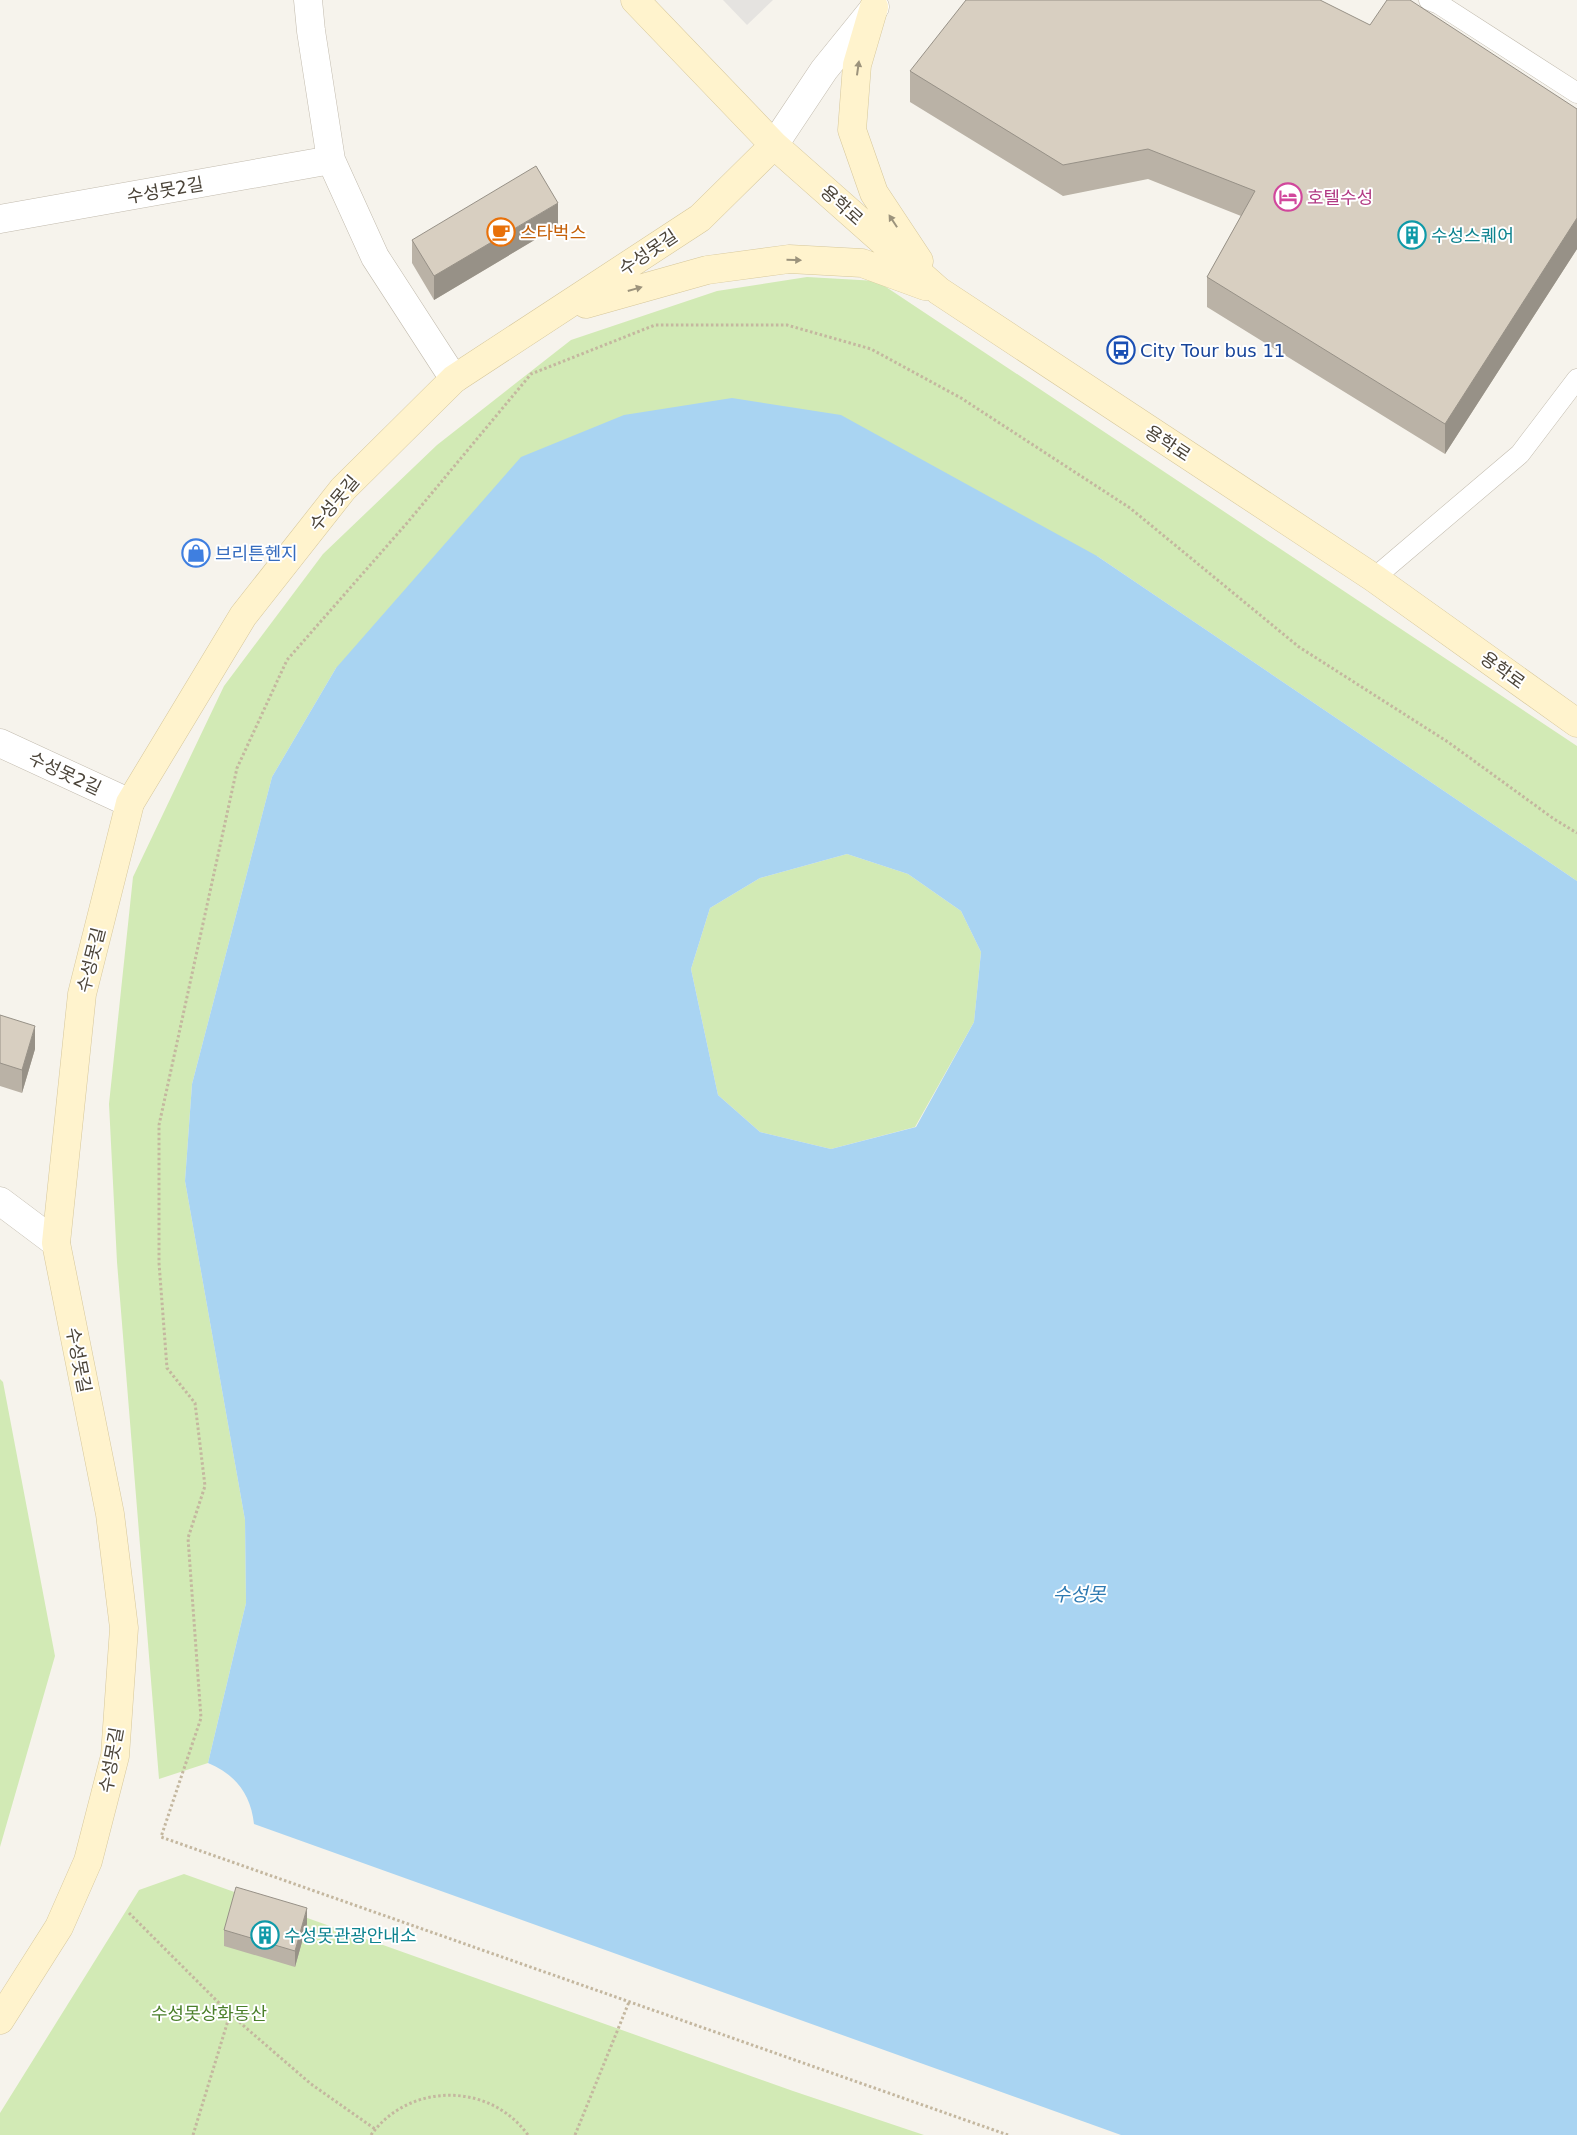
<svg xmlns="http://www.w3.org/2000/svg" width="1577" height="2135" font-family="'DejaVu Sans','Noto Sans KR',sans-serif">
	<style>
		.green { fill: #d2eab5 }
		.parking { fill: #e5e3e0 }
		.water { fill: #a9d4f2; fill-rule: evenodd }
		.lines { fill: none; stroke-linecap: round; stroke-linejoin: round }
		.lane-casing { stroke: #c2bbae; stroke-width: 21 }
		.street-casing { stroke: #c2bbae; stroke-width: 29 }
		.secondary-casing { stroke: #d6c79b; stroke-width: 29 }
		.path { stroke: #c4b79f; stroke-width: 3; stroke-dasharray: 2.5 2.5; stroke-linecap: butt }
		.lane { stroke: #fff; stroke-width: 20 }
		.street { stroke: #fff; stroke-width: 28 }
		.secondary { stroke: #fff3cd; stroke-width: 28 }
		.wall { fill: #bab2a6 }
		.shaded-wall { fill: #979187 }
		.building { fill: #d8cfc1; stroke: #979187 }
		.oneway { fill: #9c937c }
		.labels { text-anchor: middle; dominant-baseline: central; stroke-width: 4; stroke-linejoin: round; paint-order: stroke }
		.street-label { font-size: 18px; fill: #4b4439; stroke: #fff }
		.hotel-label { font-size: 18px; fill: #b23c85; stroke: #fff; text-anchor: start }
		.food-label { font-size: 18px; fill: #c56008; stroke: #fff; text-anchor: start }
		.culture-label { font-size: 18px; fill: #0d838f; stroke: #fff; text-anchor: start }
		.transit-label { font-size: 18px; fill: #164399; stroke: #fff; text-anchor: start }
		.shop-label { font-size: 18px; fill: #366cbe; stroke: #fff; text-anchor: start }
		.park-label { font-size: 18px; fill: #4a7f2a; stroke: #fff }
		.water-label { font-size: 19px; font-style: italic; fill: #2e7ab2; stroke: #fff }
	</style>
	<rect width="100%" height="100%" fill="#f6f3ec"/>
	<path class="green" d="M807,277L877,281L1577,746V881L1097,556L336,668L272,777L192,1084L185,1181L245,1520L246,1603L208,1763L159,1779L117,1262L109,1104L133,877L224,686L323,554L437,445L571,340L717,291Z
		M847,854L908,874L961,911L981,952L974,1022L915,1127L831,1149L760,1132L718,1095L691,969L710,908L760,878Z
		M0,1379L3,1382L55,1656L0,1847Z
		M184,1874L793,2091L924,2135H0V2113L139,1890Z"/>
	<path class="parking" d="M723,0H773L747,25Z"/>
	<path class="water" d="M732,398L841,415L1097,556L1577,881V2135H1121L254,1824C251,1794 235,1774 208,1763L246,1603L245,1520L185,1181L192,1084L272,777L336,668L521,457L624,415ZM847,854L908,874L961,911L981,952L974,1022L916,1127L831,1149L760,1132L718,1095L691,969L710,908L760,878Z"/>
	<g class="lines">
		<g class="lane-casing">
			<path id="lane" d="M1429,0L1439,4L1577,93
				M1374,578L1520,454L1577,379"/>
		</g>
		<g class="street-casing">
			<path id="street" d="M308,0L311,31L331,160L375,257L454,379
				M774,145L824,70L875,7
				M0,219L331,160
				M0,743L130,803
				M0,1201L56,1243"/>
		</g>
		<g class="secondary-casing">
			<path id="secondary" d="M635,0L774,145L939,291L1374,578L1577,723
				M874,7L857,65L852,130L874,193L919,261
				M586,304L707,270L789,259L862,263L925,286
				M0,2020L59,1927L88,1861L115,1756L124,1628L110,1514L56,1243L82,994L130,803L243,616L343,489L454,379L700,218L774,145"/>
		</g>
		<path class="path" d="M129,1913L230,2014L311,2084L375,2129
			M193,2135L230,2014
			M371,2135C409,2082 490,2082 528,2135
			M575,2135L629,2002
			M1008,2135L161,1837L201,1718L188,1538L205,1486L195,1403L167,1368L159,1263V1125L237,768L287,660L407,523L531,374L655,325H787L871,349L961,398L1130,508L1299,647L1448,742L1554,819L1577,833"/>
		<use href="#lane" class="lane"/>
		<use href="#street" class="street"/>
		<use href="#secondary" class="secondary"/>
	</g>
	<path class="wall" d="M1370,25L1577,109V249L1445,454L1207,307V277L1241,216L1148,179L1063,196L910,102V71Z
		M558,226L434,300L412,263V240Z
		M0,1015L35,1049L22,1093L0,1086Z
		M307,1924L295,1967L224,1946V1930Z"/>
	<path class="shaded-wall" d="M558,203V226L434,300V276Z
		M1577,218V249L1445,454V424Z
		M35,1026V1049L22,1093V1070Z
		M307,1908V1924L295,1967V1951Z"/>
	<path class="building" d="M966,0H1320L1370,25L1387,0H1410L1577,109V218L1445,424L1207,277L1255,191L1148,149L1063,165L910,71Z
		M536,166L558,203L434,276L412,240Z
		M0,1015L35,1026L22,1070L0,1063Z
		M236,1887L307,1908L295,1951L224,1930Z"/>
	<defs><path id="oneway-solid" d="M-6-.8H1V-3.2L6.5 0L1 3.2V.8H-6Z" transform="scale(1.25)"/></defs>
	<g class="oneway">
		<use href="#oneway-solid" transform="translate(858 68) rotate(-82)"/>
		<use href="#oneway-solid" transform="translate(893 221) rotate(-123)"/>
		<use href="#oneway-solid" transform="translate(794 260) rotate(1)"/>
		<use href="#oneway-solid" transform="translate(635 289) rotate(-16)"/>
	</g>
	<defs>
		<g id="hotel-ring" transform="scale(1.4375)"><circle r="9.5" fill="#fff" stroke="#d1479c" stroke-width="1.5"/><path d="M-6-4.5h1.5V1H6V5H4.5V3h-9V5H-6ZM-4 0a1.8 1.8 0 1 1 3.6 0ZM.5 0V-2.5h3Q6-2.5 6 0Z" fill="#d1479c"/></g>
		<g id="cafe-ring" transform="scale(1.4375)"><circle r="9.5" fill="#fff" stroke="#e8710a" stroke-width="1.5"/><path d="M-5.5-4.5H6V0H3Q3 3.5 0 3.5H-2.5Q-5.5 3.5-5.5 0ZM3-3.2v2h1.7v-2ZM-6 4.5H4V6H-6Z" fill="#e8710a"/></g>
		<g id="building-ring" transform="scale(1.4375)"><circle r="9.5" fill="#fff" stroke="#0f9aa8" stroke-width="1.5"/><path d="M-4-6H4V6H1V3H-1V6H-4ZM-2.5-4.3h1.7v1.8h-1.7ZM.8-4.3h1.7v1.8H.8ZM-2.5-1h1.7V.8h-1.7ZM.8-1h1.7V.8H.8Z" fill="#0f9aa8"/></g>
		<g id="bus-ring" transform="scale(1.4375)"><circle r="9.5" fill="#fff" stroke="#1a4fb4" stroke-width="1.5"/><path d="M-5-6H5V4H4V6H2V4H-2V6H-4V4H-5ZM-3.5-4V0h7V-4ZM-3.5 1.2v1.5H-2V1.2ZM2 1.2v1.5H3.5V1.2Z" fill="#1a4fb4"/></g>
		<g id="shop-ring" transform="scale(1.4375)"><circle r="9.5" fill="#fff" stroke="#3f7fe0" stroke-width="1.5"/><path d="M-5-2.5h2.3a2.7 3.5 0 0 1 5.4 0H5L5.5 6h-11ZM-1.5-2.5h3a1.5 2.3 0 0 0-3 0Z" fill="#3f7fe0"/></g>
	</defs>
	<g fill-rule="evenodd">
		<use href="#hotel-ring" x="1288" y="197"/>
		<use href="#cafe-ring" x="501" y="232"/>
		<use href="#building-ring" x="1412" y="235"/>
		<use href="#bus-ring" x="1121" y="350"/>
		<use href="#shop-ring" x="196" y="553"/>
		<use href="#building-ring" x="265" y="1935"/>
	</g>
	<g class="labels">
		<g class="street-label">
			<text transform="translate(165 190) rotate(-10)">수성못2길</text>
			<text transform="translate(842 205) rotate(42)">용학로</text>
			<text transform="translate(648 252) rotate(-34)">수성못길</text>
			<text transform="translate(1168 443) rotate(33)">용학로</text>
			<text transform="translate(334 503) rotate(-50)">수성못길</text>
			<text transform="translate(1503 670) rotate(36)">용학로</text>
			<text transform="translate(65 773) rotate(25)">수성못2길</text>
			<text transform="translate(91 960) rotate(-76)">수성못길</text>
			<text transform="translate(79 1360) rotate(79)">수성못길</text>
			<text transform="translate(111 1760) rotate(-80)">수성못길</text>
		</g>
		<g class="hotel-label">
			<text x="1307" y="197">호텔수성</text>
		</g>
		<g class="food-label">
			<text x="520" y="232">스타벅스</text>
		</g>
		<g class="culture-label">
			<text x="1431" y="235">수성스퀘어</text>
			<text x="284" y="1935">수성못관광안내소</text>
		</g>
		<g class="transit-label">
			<text x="1140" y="350">City Tour bus 11</text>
		</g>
		<g class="shop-label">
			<text x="215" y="553">브리튼헨지</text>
		</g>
		<g class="park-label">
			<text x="209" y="2013">수성못상화동산</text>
		</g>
		<g class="water-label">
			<text x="1079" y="1594">수성못</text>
		</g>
	</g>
</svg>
